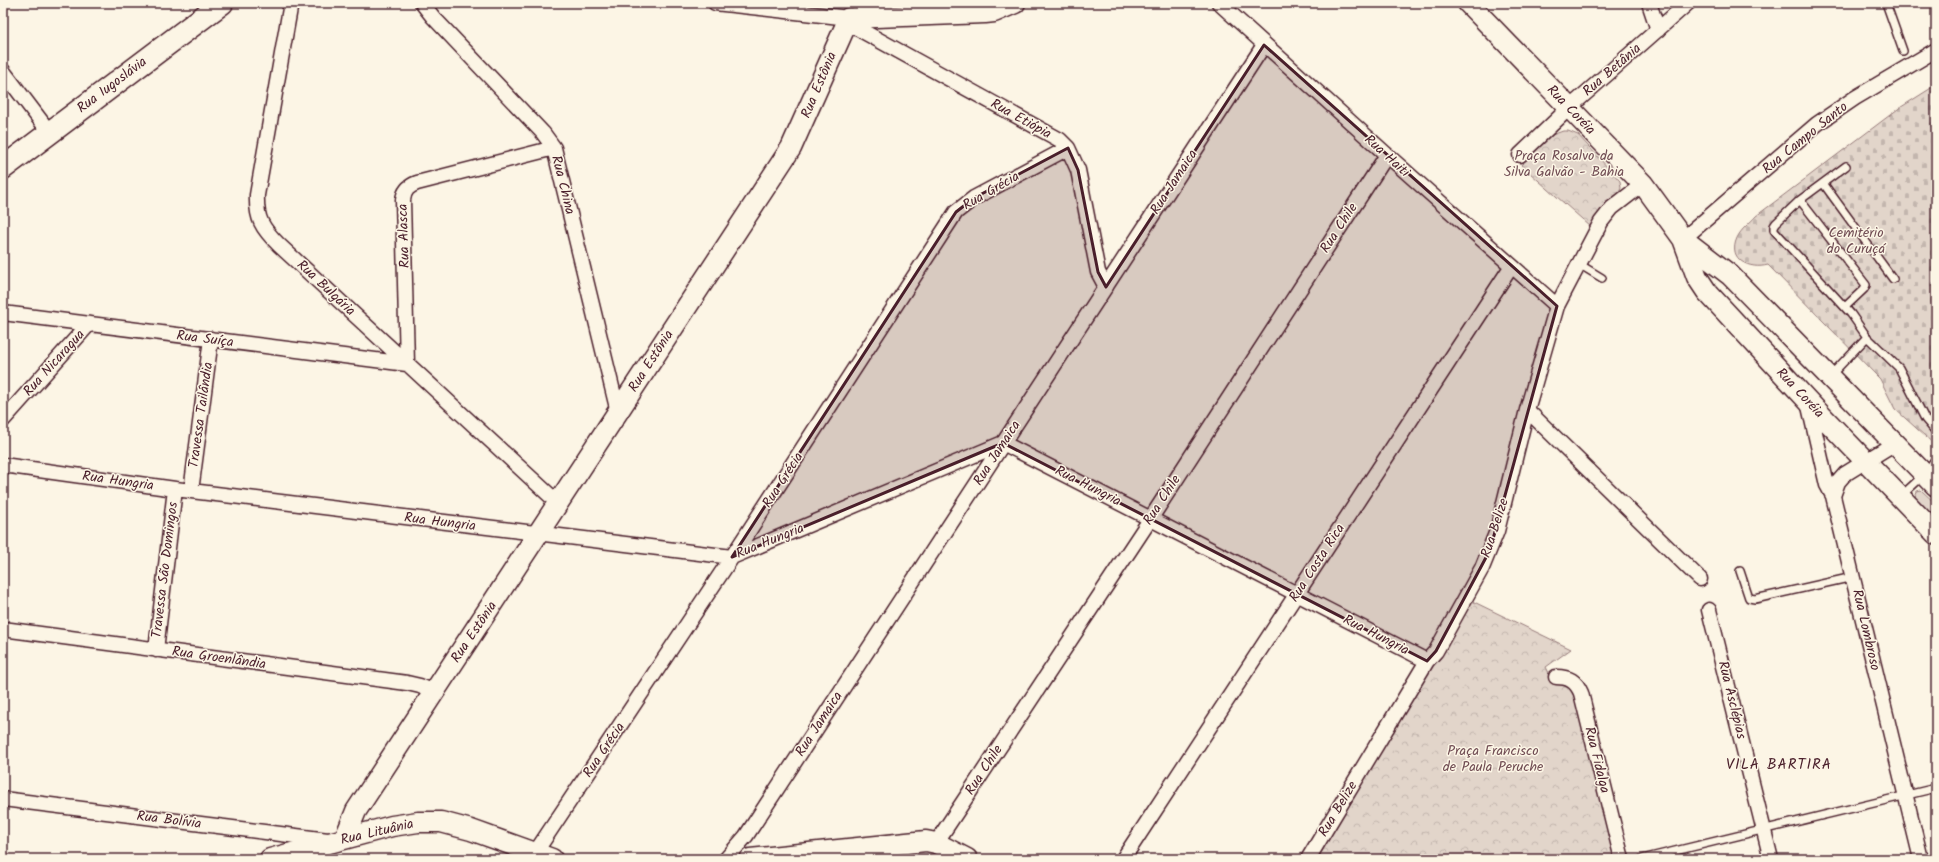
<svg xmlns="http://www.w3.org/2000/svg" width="1939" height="862" font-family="Kalam,sans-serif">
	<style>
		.grass { fill: #e2d5ca; stroke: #967a7a }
		.forest { fill: url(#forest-crowns); stroke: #967a7a }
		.cemetery { fill: url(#cemetery-stones); stroke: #967a7a }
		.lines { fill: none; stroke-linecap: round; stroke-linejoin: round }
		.lane-casing { stroke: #4a1f2b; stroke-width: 10 }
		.street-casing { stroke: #4a1f2b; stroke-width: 17 }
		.secondary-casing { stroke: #4a1f2b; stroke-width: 23 }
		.primary-casing { stroke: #4a1f2b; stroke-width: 25 }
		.lane { stroke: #fcf5e5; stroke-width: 7 }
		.street { stroke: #fcf5e5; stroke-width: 14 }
		.secondary { stroke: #fcf5e5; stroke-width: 20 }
		.primary { stroke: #fcf5e5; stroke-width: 22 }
		.marked { fill: #4a1f2b; fill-opacity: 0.2; stroke: #4a1f2b; stroke-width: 3; stroke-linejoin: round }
		.labels { text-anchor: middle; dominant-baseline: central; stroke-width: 3; stroke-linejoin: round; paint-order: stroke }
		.street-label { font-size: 14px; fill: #4a1f2b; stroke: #fcf5e5 }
		.park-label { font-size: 14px; fill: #704c53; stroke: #fcf5e5 }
		.neighbourhood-label { font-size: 15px; letter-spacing: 1px; fill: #4a1f2b; stroke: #fcf5e5 }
	</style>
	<defs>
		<pattern id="forest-crowns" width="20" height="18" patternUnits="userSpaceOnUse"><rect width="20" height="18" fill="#e2d5ca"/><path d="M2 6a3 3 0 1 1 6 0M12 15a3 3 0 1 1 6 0" fill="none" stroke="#c3b6ae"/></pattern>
		<pattern id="cemetery-stones" width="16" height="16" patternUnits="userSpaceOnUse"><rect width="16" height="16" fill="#e2d5ca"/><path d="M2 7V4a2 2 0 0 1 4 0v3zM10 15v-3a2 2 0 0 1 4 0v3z" fill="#c3b6ae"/></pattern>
	</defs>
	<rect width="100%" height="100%" fill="#fcf5e5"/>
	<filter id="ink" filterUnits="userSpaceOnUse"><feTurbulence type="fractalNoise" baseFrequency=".025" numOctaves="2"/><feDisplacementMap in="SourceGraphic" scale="8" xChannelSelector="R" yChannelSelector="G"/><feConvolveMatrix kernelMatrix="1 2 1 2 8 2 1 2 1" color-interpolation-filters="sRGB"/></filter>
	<g filter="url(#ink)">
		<path class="grass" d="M1921,490L1936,504V519L1915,497L1917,491Z"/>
		<path class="forest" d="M1563,131H1568L1578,135L1620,181L1621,188L1619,193L1602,209L1591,227L1521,165L1552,135Z
			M1472,601L1571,649L1546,667L1551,677L1578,687L1621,859H1315L1429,668L1440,659Z"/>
		<path class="cemetery" d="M1936,85V446L1895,409L1880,379L1768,265C1750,270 1727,260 1737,238C1741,229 1750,223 1756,216L1898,109Z"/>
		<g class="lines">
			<g class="lane-casing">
				<path id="lane" d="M1886,3L1903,51
					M1846,166L1800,200L1776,223L1774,226V230L1851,314L1867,337L1899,368L1925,419L1936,432
					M1823,183L1893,279
					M1800,200L1866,285L1864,289L1845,307
					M1579,264L1602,278
					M1830,376L1867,337
					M1901,496L1925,474L1936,458
					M1740,571L1749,598L1755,599L1853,577
					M1642,859L1936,788"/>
			</g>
			<g class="street-casing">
				<path id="street" d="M291,3L257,195C256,219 262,228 279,245L558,503
					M422,3L433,17L543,133L554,148L618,412
					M715,3L849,18
					M1219,3L1387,155L1557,306
					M1649,3L1658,30
					M846,22L1060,140L1068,148L1078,170L1098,272L1106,287
					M3,71L50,133
					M1520,155L1569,108L1688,3
					M1683,239L1817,124L1855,98L1936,50
					M3,313L407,364L403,200C404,190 409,186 417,183L554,148
					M1808,402L1827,485L1833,496L1921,859
					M1527,410L1700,579
					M3,420L89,324
					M3,465L175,489L732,557L1003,443L1427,661
					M191,491L211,339
					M1833,496L1838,482L1845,474L1895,443
					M1709,610L1771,859
					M3,629L407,683L420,686L434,692
					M156,650L175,489
					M1556,677C1569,677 1576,681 1581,693L1622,859
					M3,799L328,840
					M936,843L1151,518L1387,155
					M535,853L732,557L956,212L974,198L1068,148
					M726,859L746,836L1264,45
					M1123,859L1511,267
					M1308,859L1427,661L1436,651L1482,568L1497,531L1527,410L1557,306L1601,222L1612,208L1643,184"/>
			</g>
			<g class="secondary-casing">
				<path id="secondary" d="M1468,3L1643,184L1683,239L1697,277L1707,292L1822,416L1936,534
					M1683,239L1730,275L1936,486
					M345,838L356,811L791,148L849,18L985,13L994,12L1015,3
					M270,859L392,826L418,822H441L471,830L552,859
					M750,859L926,841L936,843L967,859"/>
			</g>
			<g class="primary-casing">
				<path id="primary" d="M3,168L222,3"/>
			</g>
			<use href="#lane" class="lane"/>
			<use href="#street" class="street"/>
			<use href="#secondary" class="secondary"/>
			<use href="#primary" class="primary"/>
		</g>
	</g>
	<path class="marked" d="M1264,45L1557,306L1490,550L1436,651L1427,661L1003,443L732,557L956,212L974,198L1068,148L1078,170L1098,272L1106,287Z"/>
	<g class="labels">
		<g class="street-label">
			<text transform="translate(1612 70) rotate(-41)">Rua Betânia</text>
			<text transform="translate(112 85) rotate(-37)">Rua Iugoslávia</text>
			<text transform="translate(819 85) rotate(-67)">Rua Estônia</text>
			<text transform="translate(1571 110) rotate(46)">Rua Coréia</text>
			<text transform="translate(1021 119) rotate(29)">Rua Etiópia</text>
			<text transform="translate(1805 138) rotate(-39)">Rua Campo Santo</text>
			<text transform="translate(1387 156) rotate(42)">Rua Haiti</text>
			<text transform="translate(1174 182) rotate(-57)">Rua Jamaica</text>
			<text transform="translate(563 185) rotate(76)">Rua China</text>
			<text transform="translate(991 191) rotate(-30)">Rua Grécia</text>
			<text transform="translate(1339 228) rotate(-57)">Rua Chile</text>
			<text transform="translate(404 236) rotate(-92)">Rua Alasca</text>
			<text transform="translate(326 288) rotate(43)">Rua Bulgária</text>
			<text transform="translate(205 339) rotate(7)">Rua Suíça</text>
			<text transform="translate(651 361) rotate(-57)">Rua Estônia</text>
			<text transform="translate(54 363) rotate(-48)">Rua Nicaragua</text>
			<text transform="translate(1800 393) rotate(47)">Rua Coréia</text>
			<text transform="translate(201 415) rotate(-82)">Travessa Tailândia</text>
			<text transform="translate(997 453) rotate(-57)">Rua Jamaica</text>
			<text transform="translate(783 480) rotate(-57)">Rua Grécia</text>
			<text transform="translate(118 481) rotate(8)">Rua Hungria</text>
			<text transform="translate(1088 486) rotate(27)">Rua Hungria</text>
			<text transform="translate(1162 500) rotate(-57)">Rua Chile</text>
			<text transform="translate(440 522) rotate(7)">Rua Hungria</text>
			<text transform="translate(1495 528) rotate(-72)">Rua Belize</text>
			<text transform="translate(770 541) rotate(-22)">Rua Hungria</text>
			<text transform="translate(1317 563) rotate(-57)">Rua Costa Rica</text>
			<text transform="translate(165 570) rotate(-83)">Travessa São Domingos</text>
			<text transform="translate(1866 630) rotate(77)">Rua Lombroso</text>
			<text transform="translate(474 632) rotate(-56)">Rua Estônia</text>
			<text transform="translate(1376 635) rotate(27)">Rua Hungria</text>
			<text transform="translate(219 658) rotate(8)">Rua Groenlândia</text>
			<text transform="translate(1732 700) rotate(76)">Rua Asclépias</text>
			<text transform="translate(819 724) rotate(-57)">Rua Jamaica</text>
			<text transform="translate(604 750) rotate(-56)">Rua Grécia</text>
			<text transform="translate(1597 760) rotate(76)">Rua Fidalga</text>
			<text transform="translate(984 770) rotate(-57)">Rua Chile</text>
			<text transform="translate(1338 809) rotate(-59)">Rua Belize</text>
			<text transform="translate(169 820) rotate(7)">Rua Bolívia</text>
			<text transform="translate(377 832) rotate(-13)">Rua Lituânia</text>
		</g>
		<g class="park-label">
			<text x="1564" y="156">Praça Rosalvo da<tspan x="1564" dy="16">Silva Galvăo - Bahia</tspan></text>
			<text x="1856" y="233">Cemitério<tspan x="1856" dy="16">do Curuçá</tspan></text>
			<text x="1493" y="751">Praça Francisco<tspan x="1493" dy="16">de Paula Peruche</tspan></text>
		</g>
		<g class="neighbourhood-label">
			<text x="1779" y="765">VILA BARTIRA</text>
		</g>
	</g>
	<rect width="1939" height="862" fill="none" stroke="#fcf5e5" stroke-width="16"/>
	<rect x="8" y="8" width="1923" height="846" fill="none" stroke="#4a1f2b" stroke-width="1.5" filter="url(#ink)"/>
</svg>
